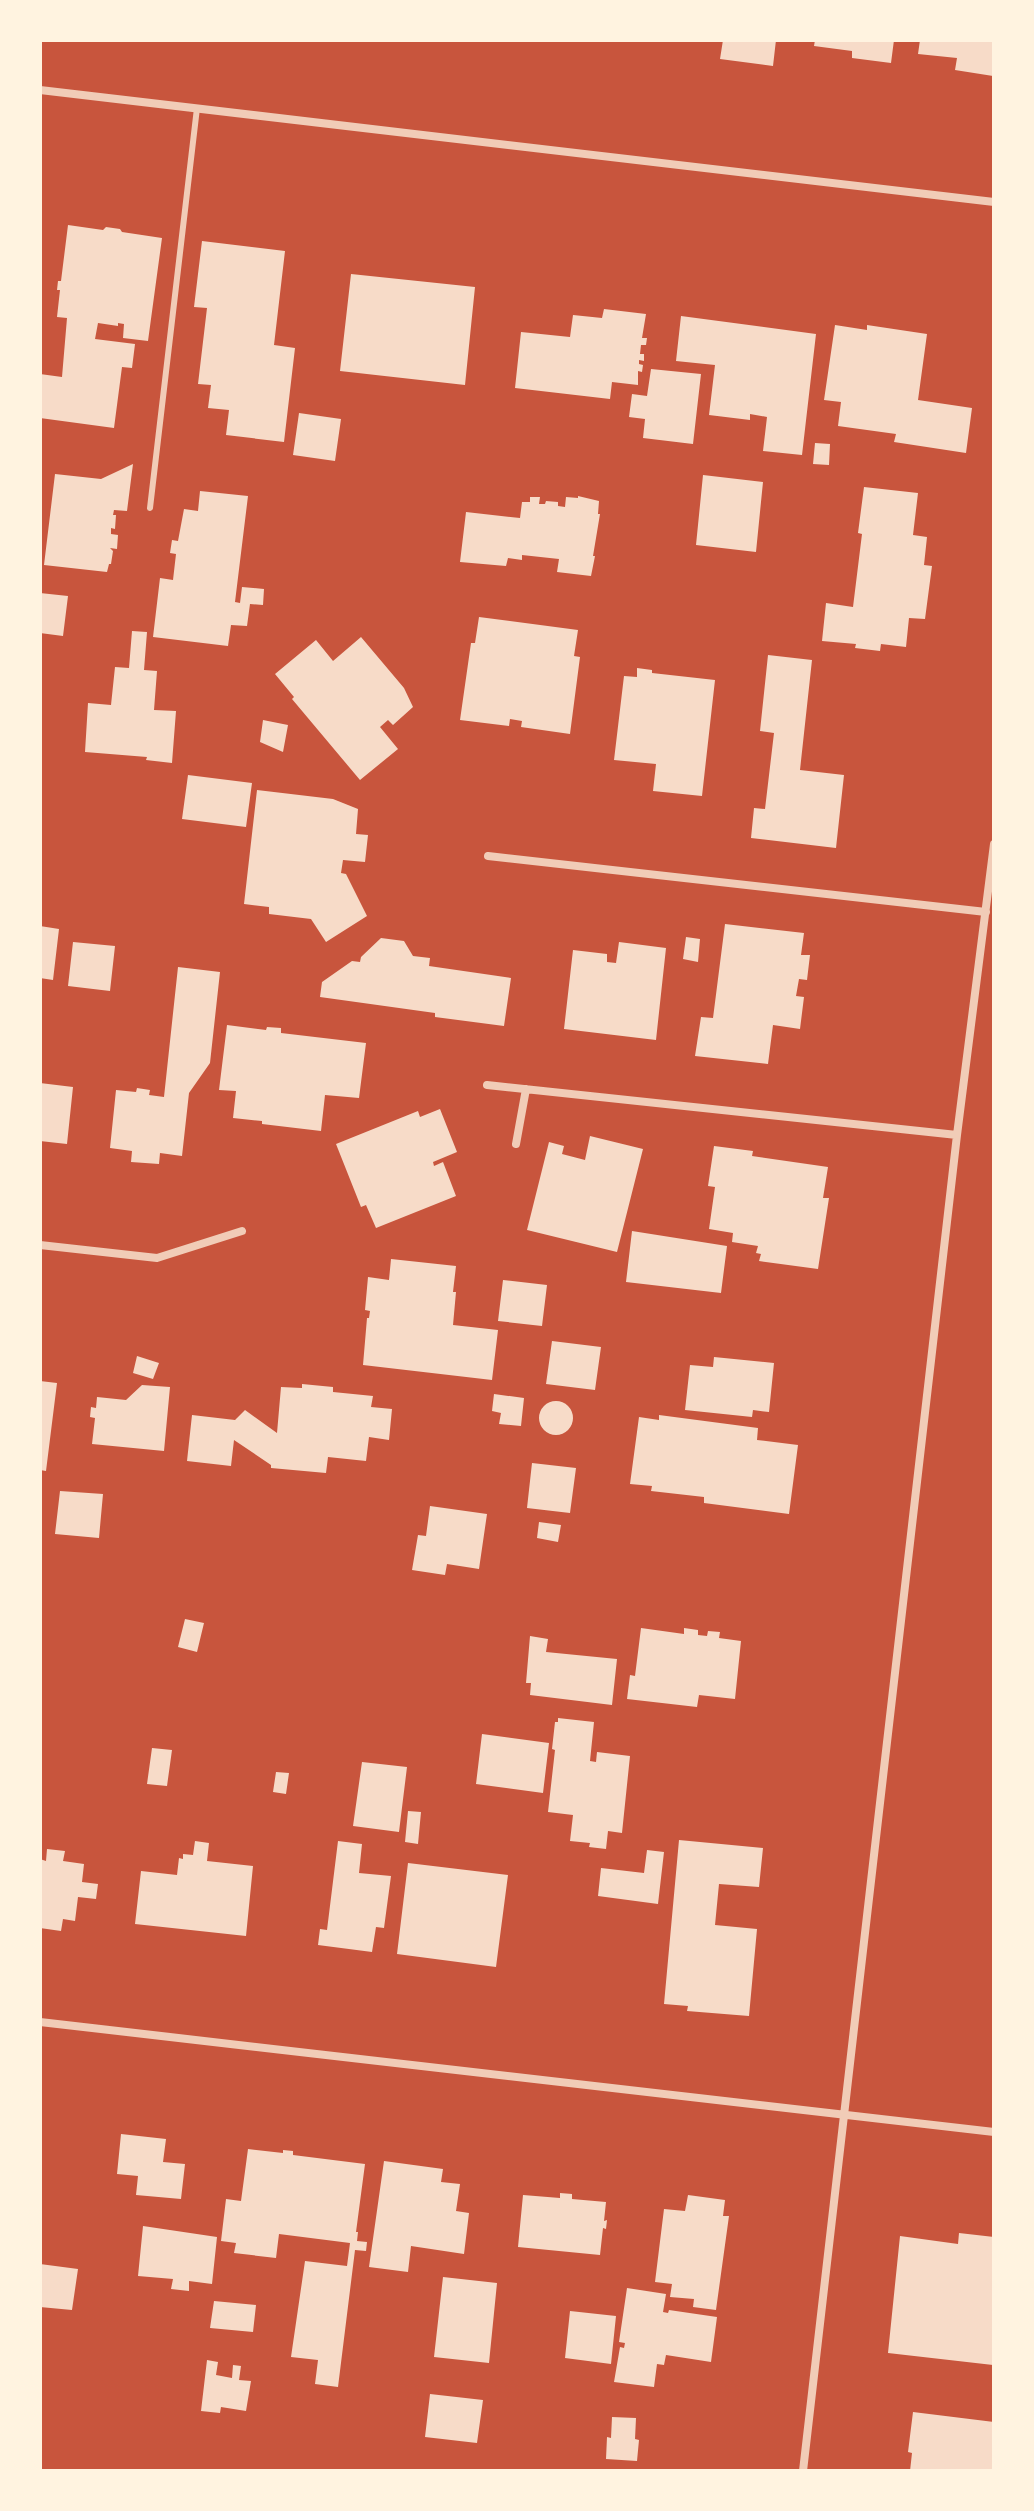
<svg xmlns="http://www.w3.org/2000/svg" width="1034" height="2511" font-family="'Fira Sans',sans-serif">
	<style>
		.building { fill: #f7dbc8 }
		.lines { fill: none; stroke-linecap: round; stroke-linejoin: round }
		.service { stroke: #f1ccb7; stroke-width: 6 }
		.minor { stroke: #f1ccb7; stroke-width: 8 }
	</style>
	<rect width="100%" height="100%" fill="#c8553d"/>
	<path class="building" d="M723,40H776L773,66L720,59Z
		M815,40H894L891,63L852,58V51L814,46Z
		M920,40H994L993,76L955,70L957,58L918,54Z
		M68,225L103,230L106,227L120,229L122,232L162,238L148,341L123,338L124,324L118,323V326L98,323L95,339L135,344L132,368L122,367L114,428L40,418V374L62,377L67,318L57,317L60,290H57L58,281H61Z
		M202,241L285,251L274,345L295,348L284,442L226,435L229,410L208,408L211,385L198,384L207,308L194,307Z
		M351,274L475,287L465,385L340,371Z
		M604,309L646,314L642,338H647L646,345H641L640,354H644V361L639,360V364L643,365L642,372L638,371V385L612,382L610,399L515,388L521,332L570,337L573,315L602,318Z
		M681,316L816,334L802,455L763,451L767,417L750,414V420L709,415L715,365L676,361Z
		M835,325L867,330V325L927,334L918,400L972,408L966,453L894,442L896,434L838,426L841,402L824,400Z
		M651,369L701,374L693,444L643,438L645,419L629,417L632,394L647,396Z
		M299,413L341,419L335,461L293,455Z
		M815,443L830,444L829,465L813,464Z
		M133,464L127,511L114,510L113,515H116L115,529L111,528V534L118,535L117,549L110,548L113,551L111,564H109L107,572L44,565L55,474L101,479Z
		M703,475L763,482L756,552L696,545Z
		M864,487L918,493L913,535L927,537L924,565L932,566L925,619L909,618L906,647L881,644L880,651L855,648L856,644L822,641L826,603L853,607L862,534L858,533Z
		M200,491L248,496L235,602L240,603L242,587L264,589L263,605L250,604L247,626L231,625L228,646L153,637L160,578L173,580L176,554L170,553L172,540L178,541L184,509L198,511Z
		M578,496L599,501L598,514H600L593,556H595L591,576L557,572L559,559L522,555V560L508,558L506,566L460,562L466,512L520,518L522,502H530V497H540L539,504H545L546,501L558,502V506L565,507L566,497L578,498Z
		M40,593L68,596L63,636L40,633Z
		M479,617L578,630L574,656L580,657L570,734L521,727L522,721L510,719L509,726L460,720L471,643H475Z
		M132,631L147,632L144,670L157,671L154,710L176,711L172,763L146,760L147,757L85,752L88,703L111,705L115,667L129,668Z
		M361,637L404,688L413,707L393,725L388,720L380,727L398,749L360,780L292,699L294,697L275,674L316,640L333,661Z
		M768,655L812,660L800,770L844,775L836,848L751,838L754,808L765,809L774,733L760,731Z
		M637,668L652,670V673L715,680L702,796L653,791L656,764L614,760L624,676L637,677Z
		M263,720L288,725L283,752L260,742Z
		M188,775L252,783L246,827L182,819Z
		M257,790L333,799L358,809L356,834L368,835L365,862L343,860L341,873L346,874L367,916L326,942L311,919L269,914V907L244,904Z
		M725,924L804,933L801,955H810L807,980L799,979L796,996L804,997L800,1029L773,1025L768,1064L695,1056L701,1017L713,1018Z
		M40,926L59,929L53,980L40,978Z
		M686,937L700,939L698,962L683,959Z
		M381,938L404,941L413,956L430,958L429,966L511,978L504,1026L435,1017V1013L320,997L322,982L352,961L360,962L361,957Z
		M73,942L115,946L110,991L68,986Z
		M619,942L666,948L656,1040L564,1029L573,950L607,954V962L616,963Z
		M178,967L220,972L210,1063L189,1093L182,1156L160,1153L159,1164L131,1162L132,1151L110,1148L116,1090L136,1092L137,1088L150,1090L149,1095L164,1097Z
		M227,1025L266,1030L267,1027L281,1028V1033L366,1043L359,1098L325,1095L321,1131L262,1124V1121L233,1118L236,1091L219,1090Z
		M40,1083L73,1087L67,1144L40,1141Z
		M440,1109L457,1152L433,1162L434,1166L443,1162L456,1196L376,1228L366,1205L361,1207L336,1144L418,1111L420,1117Z
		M590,1136L643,1149L617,1252L527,1230L549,1142L564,1146L562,1154L585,1160Z
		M714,1146L753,1151L752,1156L828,1167L823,1198H829L818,1269L759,1261L761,1254L756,1253L758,1246L732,1242L733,1233L709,1229L715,1187L708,1186Z
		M632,1231L727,1246L721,1293L626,1282Z
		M391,1259L456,1266L453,1292H456L453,1325L498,1330L492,1380L363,1365L367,1318H369L370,1311L365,1310L368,1277L389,1280Z
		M503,1280L547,1285L542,1326L498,1321Z
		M552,1341L601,1347L595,1390L546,1384Z
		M137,1356L159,1363L153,1379L133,1373Z
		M714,1357L774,1363L769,1412L753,1410L752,1417L685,1410L690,1365L713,1367Z
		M40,1381L57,1383L46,1471L40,1470Z
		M302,1384L333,1387V1392L373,1396L371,1407L392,1409L389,1440L369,1437L366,1461L328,1457L326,1473L271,1468V1465L234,1440L231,1466L187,1461L192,1415L235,1420L245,1410L277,1433L281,1387L302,1388Z
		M142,1385L170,1387L164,1451L92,1444L95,1418L90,1417L91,1407L96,1408L97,1397L126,1400Z
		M494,1394L524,1398L521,1426L499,1424L501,1413L492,1411Z
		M539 1418a17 17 0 1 1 34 0a17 17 0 1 1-34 0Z
		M659,1415L758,1428L757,1440L798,1445L789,1514L704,1503V1497L651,1491L652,1486L630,1484L639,1417L659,1420Z
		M532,1463L576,1468L570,1513L527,1508Z
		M60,1491L103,1494L99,1538L55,1534Z
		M430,1506L487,1514L479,1569L447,1564L445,1575L412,1570L418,1535L426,1536Z
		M539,1522L561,1525L558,1542L537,1538Z
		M185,1619L204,1623L197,1652L178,1647Z
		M641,1628L684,1634V1628L698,1630V1635L707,1636L708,1631L720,1632L719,1638L741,1641L735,1699L699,1695L697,1707L627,1699L630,1675L635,1676Z
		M530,1636L548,1639L546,1652L617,1659L612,1705L530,1695L531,1683H526Z
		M558,1718L594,1722L590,1761L596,1762L597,1752L630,1756L622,1833L608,1831L606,1849L589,1847L590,1843L570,1841L573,1815L548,1812L555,1750L552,1749L555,1722H558Z
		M482,1734L549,1743L543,1793L476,1784Z
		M152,1748L172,1750L167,1786L147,1784Z
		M362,1762L407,1767L399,1832L353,1826Z
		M276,1772L289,1773L286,1794L273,1792Z
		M408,1811L421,1812L418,1844L405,1842Z
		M679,1840L763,1848L759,1887L719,1884L715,1925L757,1929L749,2016L687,2011L688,2006L664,2004Z
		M195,1841L209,1843L207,1861L253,1866L246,1936L135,1924L141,1871L177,1875L179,1858L183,1859V1854L193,1855Z
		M338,1841L362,1844L359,1873L391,1876L384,1928L376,1927L372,1952L318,1945L320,1929L327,1930Z
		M47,1849L65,1851L63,1861L84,1864L82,1882L98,1884L96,1899L78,1897L75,1921L63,1919L61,1931L40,1928V1859L46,1861Z
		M647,1850L664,1852L658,1904L598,1896L601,1868L644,1873Z
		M408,1863L508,1875L496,1967L397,1954Z
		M121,2134L166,2139L163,2162L185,2164L181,2199L136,2195L138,2176L117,2174Z
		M248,2149L283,2153V2150L293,2151V2155L365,2164L356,2232H358L357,2241L367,2242L366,2251L355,2250L338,2387L315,2384L318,2360L291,2357L305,2261L347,2266L350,2243L279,2234L276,2258L234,2253L236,2243L221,2241L226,2199L241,2201Z
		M384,2161L443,2169L441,2182L460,2184L456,2211L469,2213L464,2254L411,2246L408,2272L369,2267Z
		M560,2193L572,2194V2199L606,2202L604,2221L607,2220L606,2229L603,2228L600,2255L518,2247L523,2195L560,2198Z
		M688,2195L725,2200L723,2216H729L716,2310L693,2307L694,2299L670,2297L672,2284L655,2282L664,2209L685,2211Z
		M143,2226L217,2237L212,2284L189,2281V2291L171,2289L173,2279L138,2276Z
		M959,2233L994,2237L993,2365L888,2353L900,2236L958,2244Z
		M40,2264L78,2269L72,2310L40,2307Z
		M443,2277L497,2283L489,2363L434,2357Z
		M627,2288L666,2294L663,2312L668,2313L669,2310L717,2317L711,2362L666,2355L664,2365L657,2364L654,2387L614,2382L620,2347L624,2348L625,2343L619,2342Z
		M214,2301L256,2305L253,2332L210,2328Z
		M570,2311L616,2316L611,2364L565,2358Z
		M207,2360L218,2362L216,2375L232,2378L233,2365L241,2366L239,2380L251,2381L246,2411L221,2407L220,2413L201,2411Z
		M430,2394L483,2400L477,2443L425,2437Z
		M913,2412L994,2422V2471H910L912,2453L908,2452Z
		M612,2417L636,2418L635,2439L639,2440L637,2461L606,2459L607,2437L611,2438Z"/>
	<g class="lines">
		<path class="service" d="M150,508L197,108"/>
		<path class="minor" d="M40,90L994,202
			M488,856L986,912
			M487,1085L957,1135
			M516,1144L526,1089
			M40,1245L157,1258L242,1231
			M40,2022L994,2132
			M803,2471L957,1135L994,844"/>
	</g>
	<rect width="1034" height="2511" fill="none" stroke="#fff3e0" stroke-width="84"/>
</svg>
